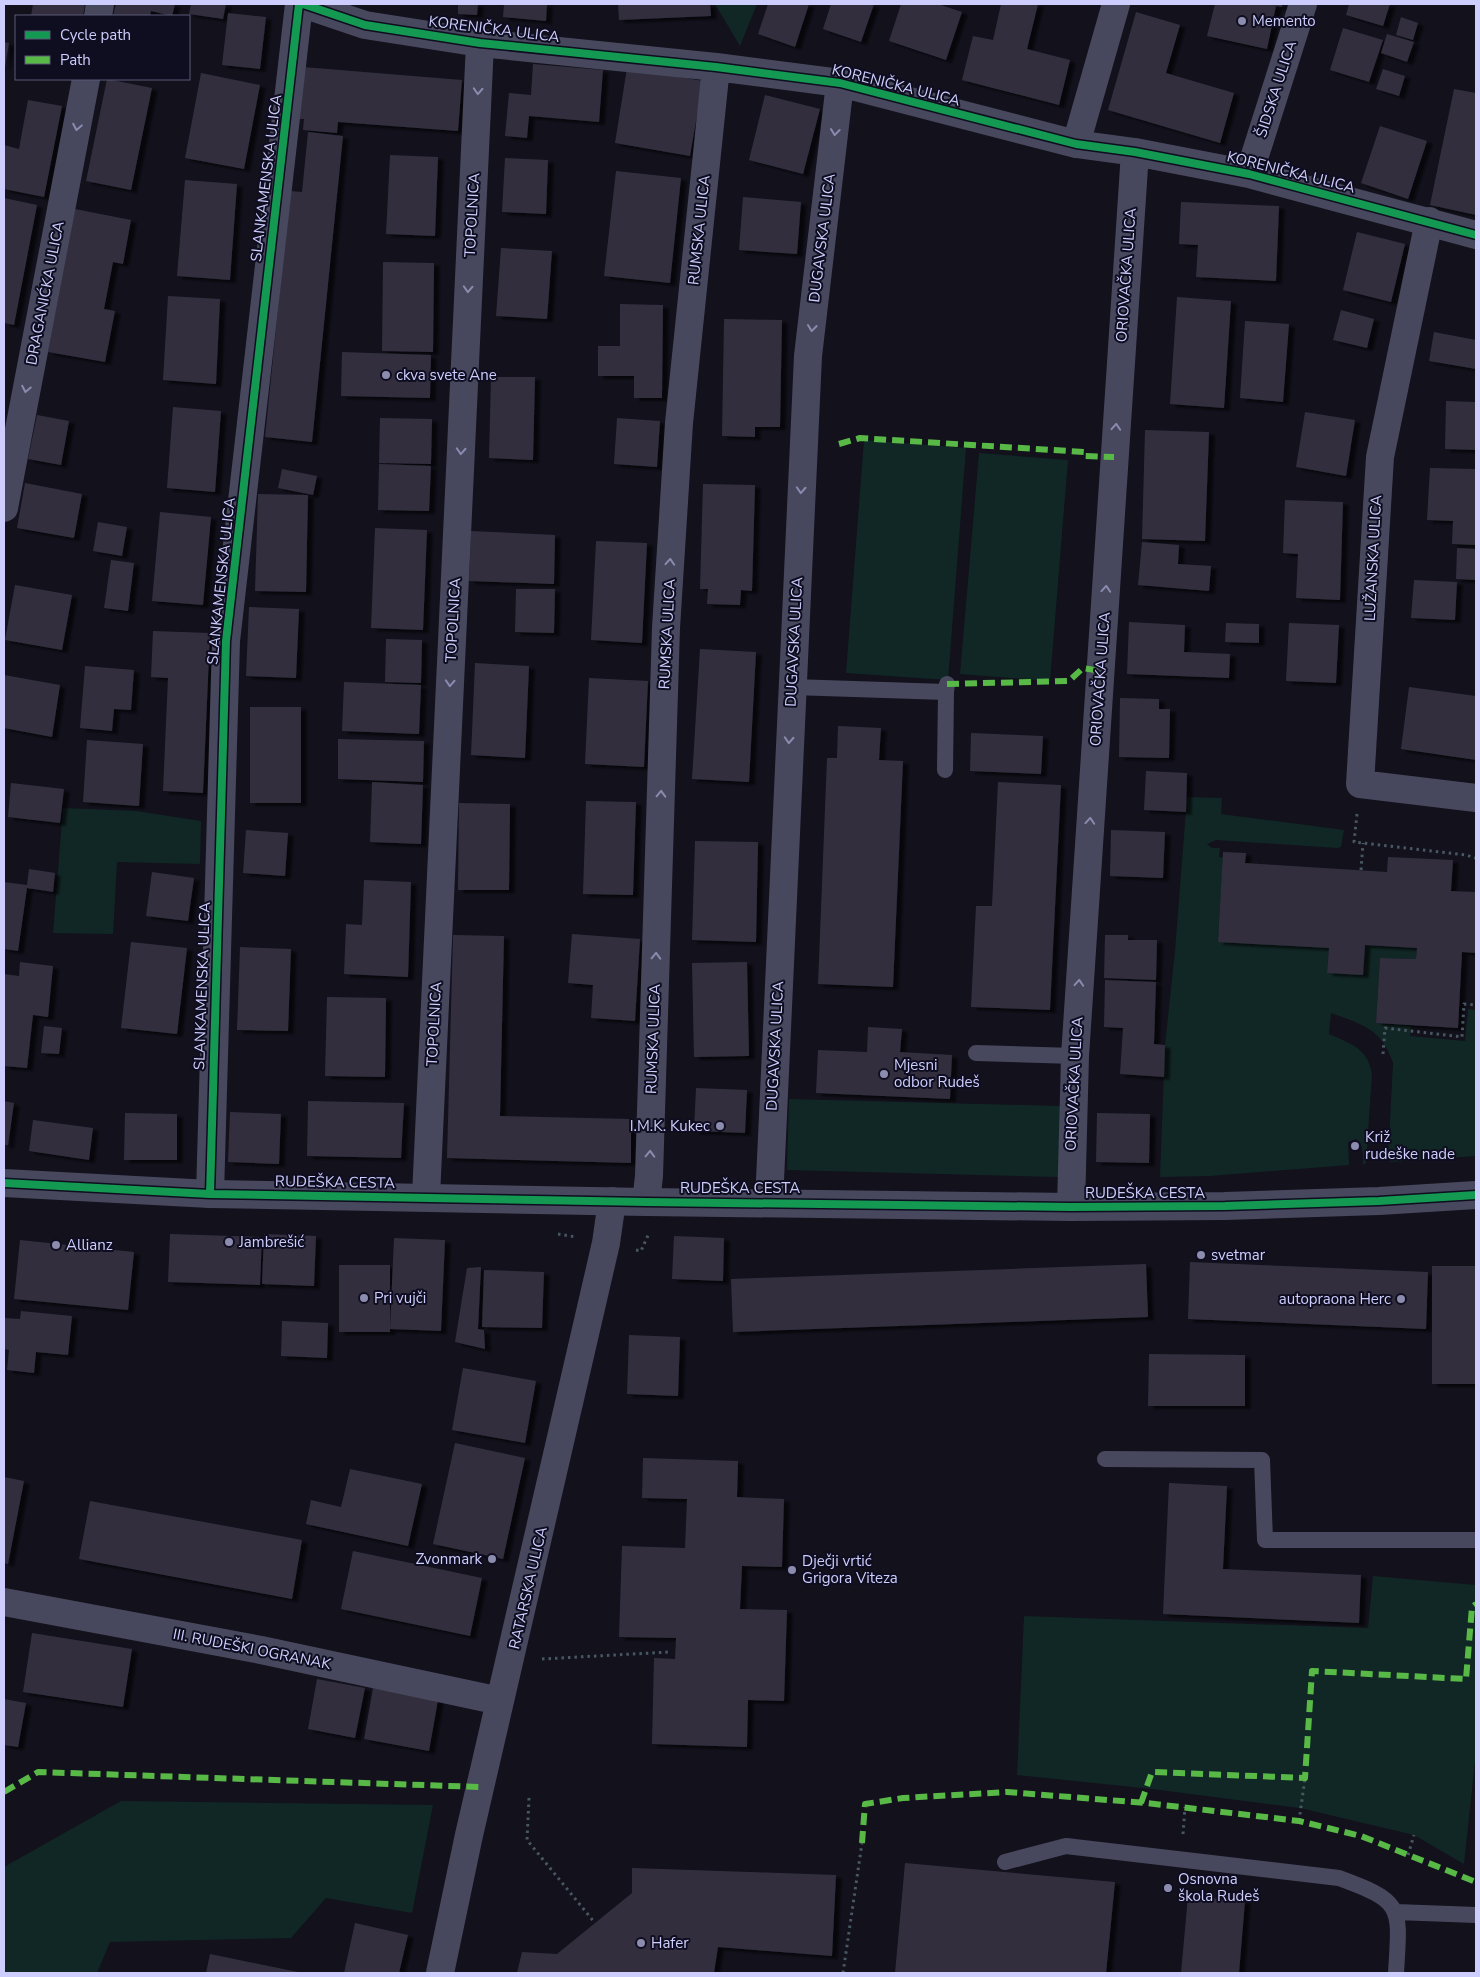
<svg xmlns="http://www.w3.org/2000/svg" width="1480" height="1977" font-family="'Nunito Sans',sans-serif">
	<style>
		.green { fill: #112725 }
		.building { fill: #302f3e; filter: url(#shadow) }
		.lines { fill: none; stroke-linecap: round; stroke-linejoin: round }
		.path { stroke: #485862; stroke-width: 3; stroke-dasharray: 2.5 4; stroke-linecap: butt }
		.service { stroke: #47485d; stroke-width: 16 }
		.minor { stroke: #47485d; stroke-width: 28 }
		.tertiary { stroke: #47485d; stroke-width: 28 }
		.quiet { stroke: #58b947; stroke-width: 6; stroke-dasharray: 12 6; stroke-linecap: butt }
		.cycleway-casing { stroke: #0f0d20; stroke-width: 11 }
		.cycleway { stroke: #139951; stroke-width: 8 }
		.oneway { stroke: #8a8bae }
		.poi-dot { fill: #8c8caf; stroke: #0f0d20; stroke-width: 2 }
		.labels { text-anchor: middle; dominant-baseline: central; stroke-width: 4; stroke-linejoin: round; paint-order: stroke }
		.poi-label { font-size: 15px; fill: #cecefe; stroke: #0f0d20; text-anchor: start }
		.street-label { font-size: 15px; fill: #cecefe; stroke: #0f0d20 }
	</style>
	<defs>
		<filter id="shadow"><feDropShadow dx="5.5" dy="3" stdDeviation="1" flood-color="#0009"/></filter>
	</defs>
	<rect width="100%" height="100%" fill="#12111c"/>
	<path class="green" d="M715,4H757L740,46Z
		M864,440L966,448L948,680L846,673Z
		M979,453L1068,460L1050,681L960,674Z
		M1187,797L1222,798L1221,814L1344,830L1341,847L1337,848L1216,840L1207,844L1212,848H1220L1219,857L1223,858L1218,941L1329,948L1327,973L1363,975L1365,945L1417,948L1416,959L1380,958L1376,1023L1411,1026L1410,1036L1465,1041L1468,1009L1476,1010V1156L1390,1162L1388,1159L1393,1063C1382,1029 1363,1025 1331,1013L1329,1034C1351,1044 1368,1048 1372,1074L1366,1163L1363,1165C1363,1155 1364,1144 1356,1139L1348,1142L1349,1165L1210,1176L1160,1177L1165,1045L1175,951Z
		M63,808L136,811L201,821L200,864L117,862L113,934L53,933Z
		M789,1099L1061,1106L1059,1177L787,1170Z
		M1373,1576L1476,1585V1752L1464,1864L1414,1835L1300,1808L1152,1789L1017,1775L1024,1616L1368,1628Z
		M121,1801L433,1805L412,1913L326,1898L291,1938L110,1942L97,1973H4V1867Z"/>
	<path class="building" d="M33,4H85L83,16H31Z
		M116,4H175L172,16L151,11L150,16H113Z
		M191,4H226L223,19L189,14Z
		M458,4H478L477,15L458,14Z
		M504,4H547L546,21L503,17Z
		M618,4H710L711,16L619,20Z
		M768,4H809L795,47L758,34Z
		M831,4H874L861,42L823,29Z
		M901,4H938L962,12L946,60L889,41Z
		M1001,4H1038L1027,49L1070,60L1059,105L962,80L973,36L993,40Z
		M1215,4H1282V7L1276,6L1267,49L1207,36Z
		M1349,4H1390L1383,26L1346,15Z
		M1136,12L1180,25L1166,73L1234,93L1220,143L1108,110Z
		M228,13L266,17L260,69L222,65Z
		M1401,17L1418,23L1413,40L1396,35Z
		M1343,28L1383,40L1369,82L1330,70Z
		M1387,34L1414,42L1407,62L1381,53Z
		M4,42L9,43L5,67H4Z
		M533,64L603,70L599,122L529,116L527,138L505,136L509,93L531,95Z
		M303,67L462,80L458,131L338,122L337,133L303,130L304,119H299Z
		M627,68L703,81L690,156L615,143Z
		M1383,69L1405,76L1399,96L1376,89Z
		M201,73L260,85L244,169L185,158Z
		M107,79L152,88L131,190L86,181Z
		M1454,89L1476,93V215L1430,205Z
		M765,95L820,109L803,174L749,160Z
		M28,100L62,106L44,197L4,189V145L19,149Z
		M1380,126L1427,141L1408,199L1361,183Z
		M308,132L343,136L312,442L265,437L290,191L302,192Z
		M390,155L438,157L435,236L386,234Z
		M505,158L548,160L546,214L502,212Z
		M616,171L681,178L670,283L604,276Z
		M185,180L237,184L230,280L177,276Z
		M743,197L801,202L797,254L739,250Z
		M4,198L37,205L14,325L4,323Z
		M1181,202L1279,206L1276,281L1196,277L1198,245L1179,244Z
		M75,209L131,220L123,264L113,262L104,309L115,311L105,362L48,352Z
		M1357,232L1405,244L1391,302L1343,290Z
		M501,248L552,251L547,319L496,316Z
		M383,262L434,263L433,352L382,351Z
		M168,296L220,299L216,384L163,380Z
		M1177,297L1231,301L1224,408L1170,404Z
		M620,304L663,305L662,398H634V376H598V346H620Z
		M1341,310L1374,319L1367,348L1333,340Z
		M724,319L782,320L780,427H755V437L722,436Z
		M1245,321L1289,324L1283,402L1240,398Z
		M1434,332L1476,340V369L1429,361Z
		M342,352L431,355L430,398L341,396Z
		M491,377H535L533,460L489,458Z
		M1446,401L1476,402V450L1445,449Z
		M173,407L221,411L215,492L167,488Z
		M1305,412L1355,420L1346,476L1296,467Z
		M37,415L69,421L61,465L28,459Z
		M380,418L432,419L431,464L379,463Z
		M617,418L660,421L657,467L614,464Z
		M1145,430L1209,432L1205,541L1142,539Z
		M379,464L431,466L429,511L378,510Z
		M1430,468L1476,469V545L1452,544L1453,521L1427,520Z
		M282,469L317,476L313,495L278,488Z
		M25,483L82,494L74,538L17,528Z
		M703,484L755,485L752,591L741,590L740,605L707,604L708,589H700Z
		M258,494L308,495L306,592L255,591Z
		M1285,500L1343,502L1340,600L1296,598L1298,554L1283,553Z
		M160,512L211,517L203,605L152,601Z
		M98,522L127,527L122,556L93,551Z
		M375,528L427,530L423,630L371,628Z
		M471,531L555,535L554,584L469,581Z
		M596,541L647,543L642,643L591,640Z
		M1142,542L1179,545L1178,564L1211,566L1209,591L1138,585Z
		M1457,548L1476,549V580L1456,579Z
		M111,560L134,563L128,611L104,608Z
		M1414,580L1457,582L1455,620L1411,618Z
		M15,585L72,595L62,650L5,640Z
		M516,589H555L554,633L515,632Z
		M249,607L299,609L296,678L246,676Z
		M1129,622L1185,625L1184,652L1230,654L1229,678L1127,674Z
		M1226,623L1259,624V643L1225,642Z
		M1289,623L1339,625L1336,683L1286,681Z
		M153,631L210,633L203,793L163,791L168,678L151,677Z
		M386,639L422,640L421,683L385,682Z
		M700,649L756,652L749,782L692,779Z
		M475,663L529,666L525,758L471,755Z
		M85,666L134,670L131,710L114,709L112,731L80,728Z
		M4,675L60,685L52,737L4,728Z
		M589,678L648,681L644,767L585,764Z
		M344,682L421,685L419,734L342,731Z
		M1409,687L1476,696V760L1401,749Z
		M1120,698L1159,699V709H1170L1169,758L1119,757Z
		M250,707H301V803H250Z
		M838,726L881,728L879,760L903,761L893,987L818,984L827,758H837Z
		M971,733L1043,736L1041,774L970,771Z
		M338,739L424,741L423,782L338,779Z
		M87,740L143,744L139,806L83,802Z
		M1146,771L1187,773L1186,812L1144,810Z
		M372,782L423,785L421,844L370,842Z
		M998,782L1061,785L1050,1010L971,1007L976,906H992Z
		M11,783L64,789L60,823L8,817Z
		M586,801L636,802L633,895L583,894Z
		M459,803L510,804L509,890H458Z
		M246,830L288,833L285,876L243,873Z
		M1111,830L1165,832L1163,878L1110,876Z
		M695,841L758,842L756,942L692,940Z
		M1223,852L1246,853L1245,863L1387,872L1388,857L1453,860L1451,891L1476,892V953L1462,952L1458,1028L1376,1023L1380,958L1416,959L1417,948L1365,945L1363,975L1327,973L1329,948L1218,942Z
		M29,869L55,873L53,892L27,888L18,951L4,949V882L27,885Z
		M152,872L194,878L188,921L146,916Z
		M364,880L411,882L408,977L344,974L346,924L362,925Z
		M572,934L640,939L635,1021L591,1018L593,985L568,983Z
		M453,935L504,936L500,1116L631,1119V1163L447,1158Z
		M1105,935H1128V940H1157L1156,980L1104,978Z
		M131,942L187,948L177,1034L121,1028Z
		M240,947L291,949L288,1031L237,1030Z
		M20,962L53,966L48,1017L33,1015L27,1068L4,1066V974L19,976Z
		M747,962L749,1056L694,1057L692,963Z
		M1105,980L1156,982L1154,1044L1165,1045L1164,1077L1120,1074L1123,1028L1104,1027Z
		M327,997L386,998L385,1077L325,1076Z
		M44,1026L62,1028L59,1054L41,1053Z
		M868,1027L902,1029L900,1052L952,1055L950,1099L816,1093L818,1050L867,1052Z
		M696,1088L747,1090L745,1133L694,1131Z
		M4,1101L14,1103L8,1145H4Z
		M308,1101L404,1103L401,1158L307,1156Z
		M230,1112L281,1114L279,1164L228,1162Z
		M125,1113L177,1114V1160H124Z
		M1097,1113L1150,1114L1149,1163L1096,1162Z
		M33,1120L93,1128L89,1160L29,1151Z
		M170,1234L262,1237L260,1285L168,1282Z
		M264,1234L316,1236L314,1286L262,1284Z
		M674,1236L724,1238L723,1281L672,1279Z
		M394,1238L445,1240L441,1331L390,1329Z
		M20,1240L134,1252L128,1310L14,1299Z
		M1190,1262L1428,1272L1426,1329L1188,1319Z
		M1146,1264L1148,1317L733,1332L731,1279Z
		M339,1265H390V1332H339Z
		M1432,1266H1476V1384H1432Z
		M481,1267L478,1329L484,1330L485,1349L455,1342L467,1268Z
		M484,1270L544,1272L542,1328L482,1327Z
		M21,1311L72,1316L68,1355L36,1352L34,1373L7,1370L9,1350L4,1349V1318L20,1319Z
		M282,1321L328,1323L327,1358L281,1356Z
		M629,1335L680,1337L678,1396L627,1394Z
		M1149,1354L1245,1355V1406H1148Z
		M463,1368L536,1381L525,1443L452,1430Z
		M455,1443L525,1458L503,1559L433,1544Z
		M643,1458L738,1461L737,1497L784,1499L782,1567L742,1566L740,1609L787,1610L784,1701L748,1700L747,1747L652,1744L654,1658L675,1659L676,1638L619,1637L622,1546L685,1548L687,1499L642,1498Z
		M350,1469L422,1484L408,1546L306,1524L311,1500L341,1507Z
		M4,1477L24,1481L8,1564L4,1563Z
		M1169,1483L1227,1486L1223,1569L1361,1575L1359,1623L1163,1614Z
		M90,1501L302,1540L292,1599L79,1559Z
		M353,1551L482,1578L470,1636L341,1609Z
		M32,1633L132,1649L123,1707L23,1692Z
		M317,1679L365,1688L355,1738L308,1729Z
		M373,1688L438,1700L429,1751L364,1739Z
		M4,1699L26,1703L18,1747L4,1745Z
		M905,1863L1115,1882L1106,1973H895Z
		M632,1868L836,1875L832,1956L718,1947L714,1973H517L522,1952L557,1954L632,1893Z
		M1188,1896L1245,1901L1239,1973H1181Z
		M355,1923L408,1935L399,1973H344Z
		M210,1954L298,1972V1973H206Z"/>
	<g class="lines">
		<path class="path" d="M1357,814L1354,842L1466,855L1476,858
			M1361,870L1363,843
			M1383,1054L1385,1028L1462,1037L1464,1004L1476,1005
			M558,1234L576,1237
			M636,1250L641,1251L649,1233
			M542,1659L669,1652
			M529,1798L527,1840L595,1923
			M1299,1821L1305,1778
			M1183,1834L1185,1807
			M1408,1855L1414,1835
			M843,1973L862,1843"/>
		<path class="service" d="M792,687L946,692L947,684
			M945,770L946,692
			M976,1053L1075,1056
			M1105,1459L1262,1460L1265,1540H1476
			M1005,1862L1066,1846L1339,1878C1404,1902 1400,1906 1396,1973
			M1396,1912L1476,1915"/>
		<path class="minor" d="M303,4L365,25L480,43L716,67L840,83L1076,144L1135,152L1249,174L1476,235
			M98,16L100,4
			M1076,144L1116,4
			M1249,174L1303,4
			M1429,221L1380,457L1360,784L1476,798
			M4,508L86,79
			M210,1194L226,641L299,4
			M426,1196L480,43
			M646,1202L649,1176L666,628L679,423L716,67
			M769,1202L808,356L840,83
			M1071,1207L1075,1056L1135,152
			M4,1602L261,1650L500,1701
			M440,1973L469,1835L606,1243L612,1201"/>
		<path class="tertiary" d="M4,1183L210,1194L646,1202L1071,1207L1225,1206L1379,1201L1476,1195"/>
		<path class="quiet" d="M839,444L860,438L1084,452V456L1114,457
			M947,684L1069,681L1083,668L1100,671
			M4,1792L38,1772L480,1787
			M1141,1803L1152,1772L1305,1778L1312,1671L1466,1679L1472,1607L1476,1604
			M862,1843L865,1804L903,1798L1007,1792L1146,1803L1299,1821L1361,1836L1476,1882"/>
		<g class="cycleway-casing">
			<path id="cycleway" d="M303,4L365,25L480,43L716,67L840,83L1076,144L1135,152L1249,174L1476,235
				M4,1183L210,1194L646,1202L1071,1207L1225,1206L1379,1201L1476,1195
				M210,1194L226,641L299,4"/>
		</g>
		<use href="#cycleway" class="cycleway"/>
	</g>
	<defs><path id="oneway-chevron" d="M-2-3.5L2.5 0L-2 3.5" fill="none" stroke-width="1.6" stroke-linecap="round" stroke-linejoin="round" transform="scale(1.25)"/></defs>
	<g class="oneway">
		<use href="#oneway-chevron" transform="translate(478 91) rotate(93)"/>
		<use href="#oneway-chevron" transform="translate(77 127) rotate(101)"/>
		<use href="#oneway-chevron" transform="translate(835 132) rotate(97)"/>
		<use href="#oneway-chevron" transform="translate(468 289) rotate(93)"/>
		<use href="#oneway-chevron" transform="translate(812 328) rotate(97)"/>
		<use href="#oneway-chevron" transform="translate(26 389) rotate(101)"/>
		<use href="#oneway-chevron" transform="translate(1116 427) rotate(-86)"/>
		<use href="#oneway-chevron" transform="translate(461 451) rotate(93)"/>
		<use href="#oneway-chevron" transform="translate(801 490) rotate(93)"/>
		<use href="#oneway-chevron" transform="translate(670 562) rotate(-86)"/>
		<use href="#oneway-chevron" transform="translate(1106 589) rotate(-86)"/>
		<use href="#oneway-chevron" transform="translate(450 683) rotate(93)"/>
		<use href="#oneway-chevron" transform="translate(789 740) rotate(93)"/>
		<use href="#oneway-chevron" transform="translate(661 794) rotate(-88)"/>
		<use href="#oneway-chevron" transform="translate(1090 821) rotate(-86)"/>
		<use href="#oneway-chevron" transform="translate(656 956) rotate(-88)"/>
		<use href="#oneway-chevron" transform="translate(1079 983) rotate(-86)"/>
		<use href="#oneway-chevron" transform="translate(650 1154) rotate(-88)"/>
	</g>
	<g class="poi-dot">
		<circle cx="1242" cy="21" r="5"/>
		<circle cx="386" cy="375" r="5"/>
		<circle cx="884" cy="1074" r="5"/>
		<circle cx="720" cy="1126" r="5"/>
		<circle cx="1355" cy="1146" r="5"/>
		<circle cx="229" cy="1242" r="5"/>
		<circle cx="56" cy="1245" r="5"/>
		<circle cx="1201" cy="1255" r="5"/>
		<circle cx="364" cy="1298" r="5"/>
		<circle cx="1401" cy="1299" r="5"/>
		<circle cx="492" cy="1559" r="5"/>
		<circle cx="792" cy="1570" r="5"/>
		<circle cx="1168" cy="1888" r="5"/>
		<circle cx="641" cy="1943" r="5"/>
	</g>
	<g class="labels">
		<g class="poi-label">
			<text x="1252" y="21">Memento</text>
			<text x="396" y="375">ckva svete Ane</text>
			<text x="894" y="1065">Mjesni<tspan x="894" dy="17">odbor Rudeš</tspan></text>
			<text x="710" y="1126" text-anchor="end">I.M.K. Kukec</text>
			<text x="1365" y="1137">Križ<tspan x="1365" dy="17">rudeške nade</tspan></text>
			<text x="239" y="1242">Jambrešić</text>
			<text x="66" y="1245">Allianz</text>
			<text x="1211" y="1255">svetmar</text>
			<text x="374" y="1298">Pri vujči</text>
			<text x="1391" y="1299" text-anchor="end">autopraona Herc</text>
			<text x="482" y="1559" text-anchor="end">Zvonmark</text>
			<text x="802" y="1561">Dječji vrtić<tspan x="802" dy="17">Grigora Viteza</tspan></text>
			<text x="1178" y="1879">Osnovna<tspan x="1178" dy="17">škola Rudeš</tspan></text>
			<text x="651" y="1943">Hafer</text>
		</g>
		<g class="street-label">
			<text transform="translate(494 29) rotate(7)">KORENIČKA ULICA</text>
			<text transform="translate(896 85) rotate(14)">KORENIČKA ULICA</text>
			<text transform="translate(1276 89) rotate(-72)">ŠIDSKA ULICA</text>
			<text transform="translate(1291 172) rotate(14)">KORENIČKA ULICA</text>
			<text transform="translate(266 178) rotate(-83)">SLANKAMENSKA ULICA</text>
			<text transform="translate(472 215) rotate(-87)">TOPOLNICA</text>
			<text transform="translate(699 230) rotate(-84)">RUMSKA ULICA</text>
			<text transform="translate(822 238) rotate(-83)">DUGAVSKA ULICA</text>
			<text transform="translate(1126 275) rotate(-86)">ORIOVAČKA ULICA</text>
			<text transform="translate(45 293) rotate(-79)">DRAGANIĆKA ULICA</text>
			<text transform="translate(1373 558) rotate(-87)">LUŽANSKA ULICA</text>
			<text transform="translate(221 581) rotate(-84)">SLANKAMENSKA ULICA</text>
			<text transform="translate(453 620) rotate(-87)">TOPOLNICA</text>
			<text transform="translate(667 634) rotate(-87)">RUMSKA ULICA</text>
			<text transform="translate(794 642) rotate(-87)">DUGAVSKA ULICA</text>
			<text transform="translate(1100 679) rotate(-86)">ORIOVAČKA ULICA</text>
			<text transform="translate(202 986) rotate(-88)">SLANKAMENSKA ULICA</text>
			<text transform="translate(434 1024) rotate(-87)">TOPOLNICA</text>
			<text transform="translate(653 1039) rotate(-88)">RUMSKA ULICA</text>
			<text transform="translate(775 1046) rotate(-87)">DUGAVSKA ULICA</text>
			<text transform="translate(1074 1084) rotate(-87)">ORIOVAČKA ULICA</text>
			<text transform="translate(335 1182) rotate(1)">RUDEŠKA CESTA</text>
			<text x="740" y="1188">RUDEŠKA CESTA</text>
			<text x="1145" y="1193">RUDEŠKA CESTA</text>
			<text transform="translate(528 1588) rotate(-77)">RATARSKA ULICA</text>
			<text transform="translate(252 1649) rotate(11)">III. RUDEŠKI OGRANAK</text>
		</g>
	</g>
	<rect width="1480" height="1977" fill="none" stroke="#cecefe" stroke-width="10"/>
	<rect x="15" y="15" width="175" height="65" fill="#0f0d20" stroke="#5b5a79"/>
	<rect x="25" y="31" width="25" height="8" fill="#139951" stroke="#5b5a79"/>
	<text x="60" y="40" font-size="15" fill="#cecefe">Cycle path</text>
	<rect x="25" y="56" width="25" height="8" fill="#58b947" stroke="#5b5a79"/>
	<text x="60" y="65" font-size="15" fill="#cecefe">Path</text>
</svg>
